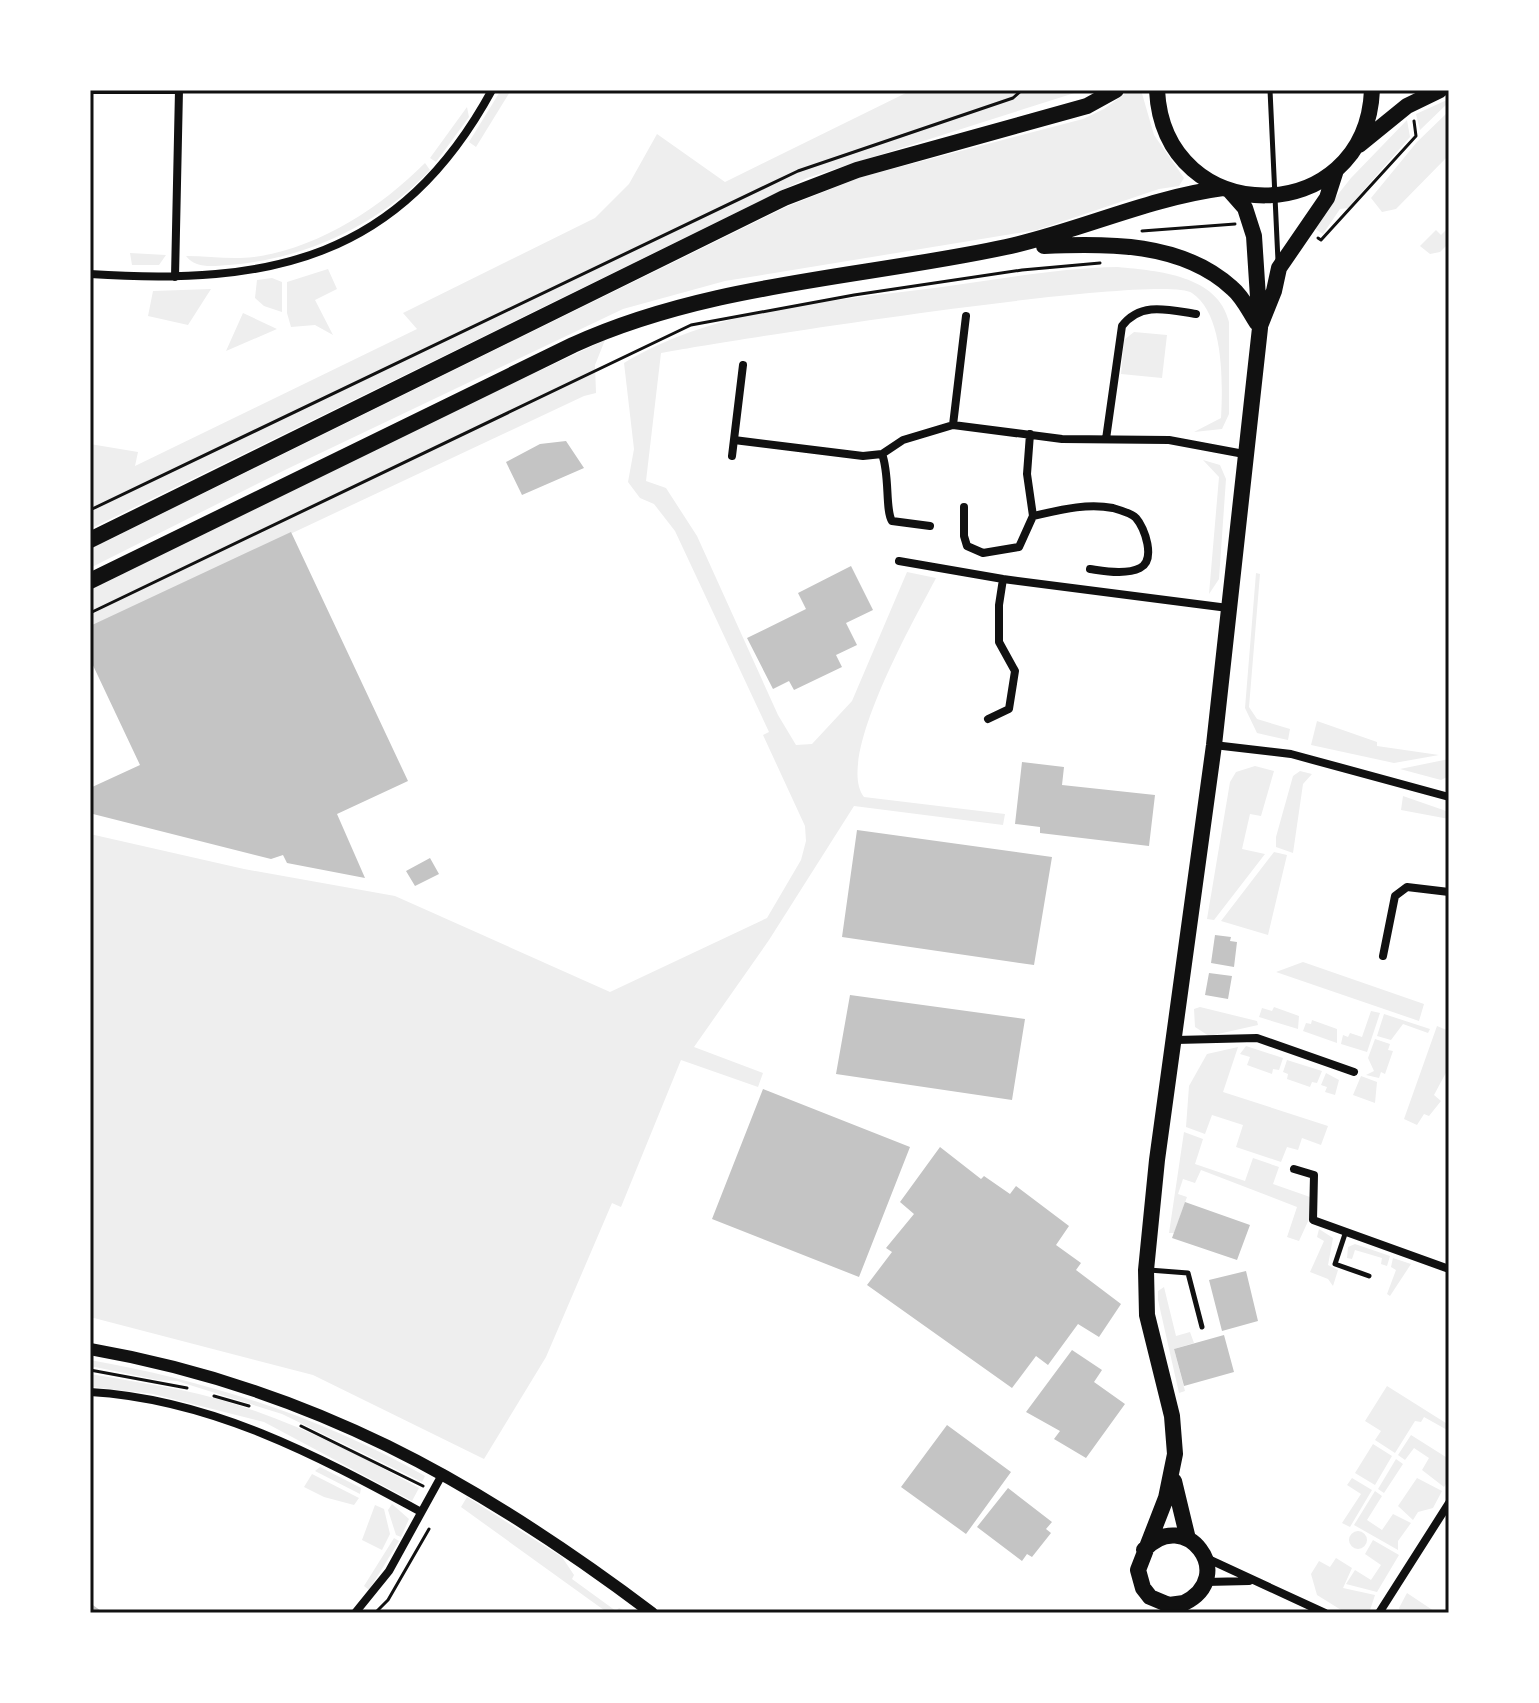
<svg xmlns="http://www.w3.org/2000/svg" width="1539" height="1703" font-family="'Public Sans',sans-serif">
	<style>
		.green { fill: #eee }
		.building { fill: #c4c4c4 }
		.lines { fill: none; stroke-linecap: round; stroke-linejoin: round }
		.path { stroke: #111; stroke-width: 3 }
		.service { stroke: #111; stroke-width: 5 }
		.minor { stroke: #111; stroke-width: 8 }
		.tertiary { stroke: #111; stroke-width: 12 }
		.primary { stroke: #111; stroke-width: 16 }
		.neatline { fill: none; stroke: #111; stroke-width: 3 }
	</style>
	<rect width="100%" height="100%" fill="#fff"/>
	<path class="green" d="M501,90H511L476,147L469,142Z
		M912,90H1084L807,178L90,529V444L138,452L135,466L417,329L403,313L595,218L629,184L657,134L725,182Z
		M1130,90H1141L1154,135L1184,178L1179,186L1159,189L1037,230L725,281L623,309L287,469L90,568V549L786,207L861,177L1083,119L1104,109Z
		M1449,99V102L1420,130L1416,114Z
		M467,107L469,117L436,162L430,158Z
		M1449,111V155L1396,209L1382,212L1371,198L1417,142Z
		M1407,120L1410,137L1348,208L1340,209L1323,234L1312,227L1351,178Z
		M425,163L430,170C378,226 304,259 229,265C212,266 196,269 186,256C208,256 232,260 254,257C319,248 380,208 425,163Z
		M1449,227V243L1440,252L1430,254L1420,246L1436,230L1441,235Z
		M130,253L166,255L159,265H132Z
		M1118,267C1158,271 1218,275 1229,322V414L1222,429L1194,432L1221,418C1223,383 1224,314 1192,293C1161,272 724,341 661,353L646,481L666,488L697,536L778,715L796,745L812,744L852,701L907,572L936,578C916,617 834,759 864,797L1005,814L1003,825L854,806L769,940L694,1047L763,1073L758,1087L681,1060L621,1207L612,1203L546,1357L484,1459L313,1375L90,1317V834L244,869L395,896L610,992L767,918L801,860L806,841L805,826L763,735L769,732L675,531L654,504L640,498L628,482L634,449L624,363C716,307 836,301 942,287C1001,279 1058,268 1118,267Z
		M328,269L337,289L315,300L333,335L315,325L291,327L287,313V282Z
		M272,278L282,282V312L264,306L255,298L257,280Z
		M211,289L188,325L148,316L153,291Z
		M243,313L277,329L226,351Z
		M1134,332L1167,335L1162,378L1121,374L1124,340Z
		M605,340L595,365L596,393L584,396L90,628V582Z
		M1203,460L1220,465L1226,479L1219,579L1209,594L1219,477Z
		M1256,573L1260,574L1249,707L1257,719L1290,729L1288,740L1257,733L1245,708Z
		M1317,721L1377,742V746L1439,755L1394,763L1311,745Z
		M1449,759V776L1441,780L1400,769Z
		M1255,766L1274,771L1261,816L1250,814L1242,849L1265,854L1214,920L1207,919L1230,782L1236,772Z
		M1300,771L1312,774L1303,784L1293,853L1276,847V837L1293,776Z
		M1403,796L1449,812V819L1401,810Z
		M1274,852L1287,855L1268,935L1221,921Z
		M1303,962L1424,1004L1419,1021L1276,972Z
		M1200,1007L1257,1021L1258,1025L1209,1036L1195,1027L1194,1009Z
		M1274,1007L1299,1016L1298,1029L1259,1017L1262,1008L1272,1011Z
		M1371,1011L1380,1013L1367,1052L1341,1044L1343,1035L1348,1037L1350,1033L1362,1037Z
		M1384,1014L1430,1029L1428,1033L1403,1024L1391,1040L1377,1036Z
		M1312,1020L1337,1029V1043L1303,1031L1306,1023L1311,1024Z
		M1437,1026L1449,1031V1067L1434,1095L1441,1101L1429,1116L1424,1114L1417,1125L1404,1119Z
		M1375,1039L1390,1044L1388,1050L1393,1051L1385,1074L1381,1072L1379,1078L1366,1075L1374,1071L1368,1058Z
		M1246,1046L1283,1058L1279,1070L1273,1069L1272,1074L1247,1065L1250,1057L1240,1054Z
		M1238,1047L1223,1092L1328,1126L1321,1145L1302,1138L1298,1150L1287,1147L1281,1162L1236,1147L1243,1125L1212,1115L1205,1134L1186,1127L1189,1086L1207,1054Z
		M1287,1060L1322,1071L1317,1083L1312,1082L1310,1087L1287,1079L1288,1074L1283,1072Z
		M1326,1073L1339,1080L1335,1095L1325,1092L1327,1087L1321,1085Z
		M1361,1076L1377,1082L1375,1103L1353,1095Z
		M1184,1132L1203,1139L1195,1164L1245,1181L1253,1158L1279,1167L1273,1184L1310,1197V1217L1299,1241L1287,1237L1297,1207L1201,1170L1195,1183L1183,1179L1178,1194L1187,1197L1174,1233H1169Z
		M1319,1229L1333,1238L1328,1265L1338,1270L1333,1286L1328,1279L1310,1272L1324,1241L1317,1237Z
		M1355,1244L1390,1256L1387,1266L1381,1264L1382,1258L1355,1250L1352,1259L1347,1258L1348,1247Z
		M1393,1258L1411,1264L1390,1296L1387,1294L1396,1270L1391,1267Z
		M1164,1287L1176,1336L1190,1332L1194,1343L1174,1349L1185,1391L1179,1393L1158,1300V1291Z
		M90,1360C208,1381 321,1417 425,1476L422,1482L282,1414L177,1381L158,1380L90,1366Z
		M90,1374C120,1379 151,1384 181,1390C264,1407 345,1447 419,1488L412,1501L264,1422L153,1394L92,1387Z
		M1387,1386L1449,1425V1431L1424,1417L1421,1422L1415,1421L1395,1453L1375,1440L1381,1431L1365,1421Z
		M1411,1435L1449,1459V1479L1444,1487L1422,1470L1429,1458L1414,1448L1405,1460L1398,1455Z
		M1373,1444L1392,1456L1375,1485L1355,1473Z
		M1396,1459L1403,1464L1384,1493L1378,1489Z
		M320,1467L361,1488L360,1494L315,1471Z
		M312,1474L359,1498L354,1505L324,1497L304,1487Z
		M1352,1478L1372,1490L1350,1527L1342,1523L1361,1494L1347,1485Z
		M1417,1478L1442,1491L1433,1508L1418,1512L1413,1520L1398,1506Z
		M1375,1491L1382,1496L1367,1520L1382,1530L1393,1514L1411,1523L1398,1541V1550L1354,1525Z
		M467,1497L562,1557L574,1575L572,1579L616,1611L619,1608L629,1613H608L461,1507Z
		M392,1504L409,1519L401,1537L396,1535L388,1510Z
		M375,1505L384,1509L390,1534L382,1550L362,1540Z
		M1349 1540a9 9 0 1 1 18 0a9 9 0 1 1-18 0Z
		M394,1538L399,1541L369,1590L364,1586Z
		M1373,1540L1399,1555L1377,1592L1346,1584L1355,1570L1371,1580L1381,1565L1365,1554Z
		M1336,1558L1352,1568L1343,1588L1375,1595L1370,1610L1346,1613L1317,1595L1311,1574L1319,1561L1330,1567Z
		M1407,1593L1437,1613H1401L1399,1608Z"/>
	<path class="building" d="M566,441L584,468L522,495L506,462L540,444Z
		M291,532L408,781L337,814L365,878L287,863L283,855L271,859L93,814L90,807V788L140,765L90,659V626Z
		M851,566L873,610L846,623L857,645L836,655L842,667L794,690L789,681L773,689L747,638L806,609L798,593Z
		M1022,762L1064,767L1062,785L1155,795L1149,846L1040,833V827L1015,824Z
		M857,830L1052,857L1034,965L842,937Z
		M430,858L439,874L415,886L406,871Z
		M1215,935L1231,937L1230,941L1237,942L1234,967L1211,963Z
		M1209,973L1232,976L1228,999L1205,995Z
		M850,995L1025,1019L1012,1100L836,1074Z
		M763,1089L910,1147L859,1277L712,1219Z
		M940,1147L981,1179L984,1176L1010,1194L1016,1186L1069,1226L1056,1245L1081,1263L1076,1270L1121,1304L1099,1337L1078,1324L1048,1365L1036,1356L1012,1388L867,1285L892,1252L886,1248L914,1214L900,1202Z
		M1185,1202L1250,1225L1237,1260L1172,1238Z
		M1246,1271L1258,1321L1222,1331L1209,1280Z
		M1224,1335L1234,1372L1184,1386L1174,1349Z
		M1072,1350L1102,1370L1094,1382L1125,1404L1086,1458L1054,1439L1060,1431L1026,1412Z
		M947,1425L1011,1472L966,1534L901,1487Z
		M1008,1488L1052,1522L1046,1529L1051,1533L1032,1557L1027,1554L1022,1561L977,1527Z
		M90,1603L104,1613H90Z"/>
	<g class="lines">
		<path class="path" d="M1142,231L1235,224
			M1318,238L1321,240L1416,136L1414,121
			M90,510L798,171L1013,98L1022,90
			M90,613L691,325L854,295L1022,270L1100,263
			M90,1370L187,1388
			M214,1396L249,1406
			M301,1426L423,1486
			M375,1613L388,1600L429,1529"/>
		<path class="service" d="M1270,90L1278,261
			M1346,1231L1335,1264L1369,1276
			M1149,1270L1188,1273L1202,1327"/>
		<path class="minor" d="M90,90H179
			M90,274C270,286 400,259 492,90
			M175,277L179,90
			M953,425L966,316
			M1030,434L1027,474L1033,516C1060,510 1086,503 1113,508C1120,510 1131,513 1136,518C1145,528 1156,560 1140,568C1126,575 1105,571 1090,569
			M1106,439L1122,326C1141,301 1169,310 1196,314
			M734,440L863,456L882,454L903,440L953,425L1062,439L1169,440L1244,454
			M882,454C890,475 885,510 892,521L930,526
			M732,456L743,365
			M964,507V536L967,546L983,553L1019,547L1033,516
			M899,561L1003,579L1228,608
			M988,719L1009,709L1015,671L999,642V605L1003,579
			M1214,745L1291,754L1449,797
			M1383,956L1395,896L1407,887L1449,892
			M1176,1040L1257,1038L1354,1072
			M1294,1169L1314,1175L1313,1220L1449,1269
			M90,1392C211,1399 316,1455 421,1512
			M1206,1558L1325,1613
			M1206,1582L1249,1581
			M355,1613L389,1571L443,1473
			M1379,1613L1449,1503"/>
		<path class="tertiary" d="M90,1349C308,1387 477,1481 652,1613"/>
		<path class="primary" d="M1157,90C1164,231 1366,230 1372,90
			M1359,145L1407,106L1440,90
			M1044,246C1107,243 1182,242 1232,288C1243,297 1249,311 1257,323
			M1260,326L1274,291L1279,268L1327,198L1336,170
			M90,540L784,198L857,170L1087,106L1116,90
			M90,581L573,345C709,283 862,278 1006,247C1079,231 1148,198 1223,188
			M1174,1481L1188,1539
			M1144,1550C1185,1505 1239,1576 1184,1603L1169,1605L1150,1597L1143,1588L1138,1570L1166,1498L1175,1454L1172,1416L1147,1315L1146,1270L1157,1160L1214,745L1260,328L1254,236L1245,208L1230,191"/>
	</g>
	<rect width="1539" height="1703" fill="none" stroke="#ffffff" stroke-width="184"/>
	<rect x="92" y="92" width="1355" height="1519" class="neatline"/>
</svg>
